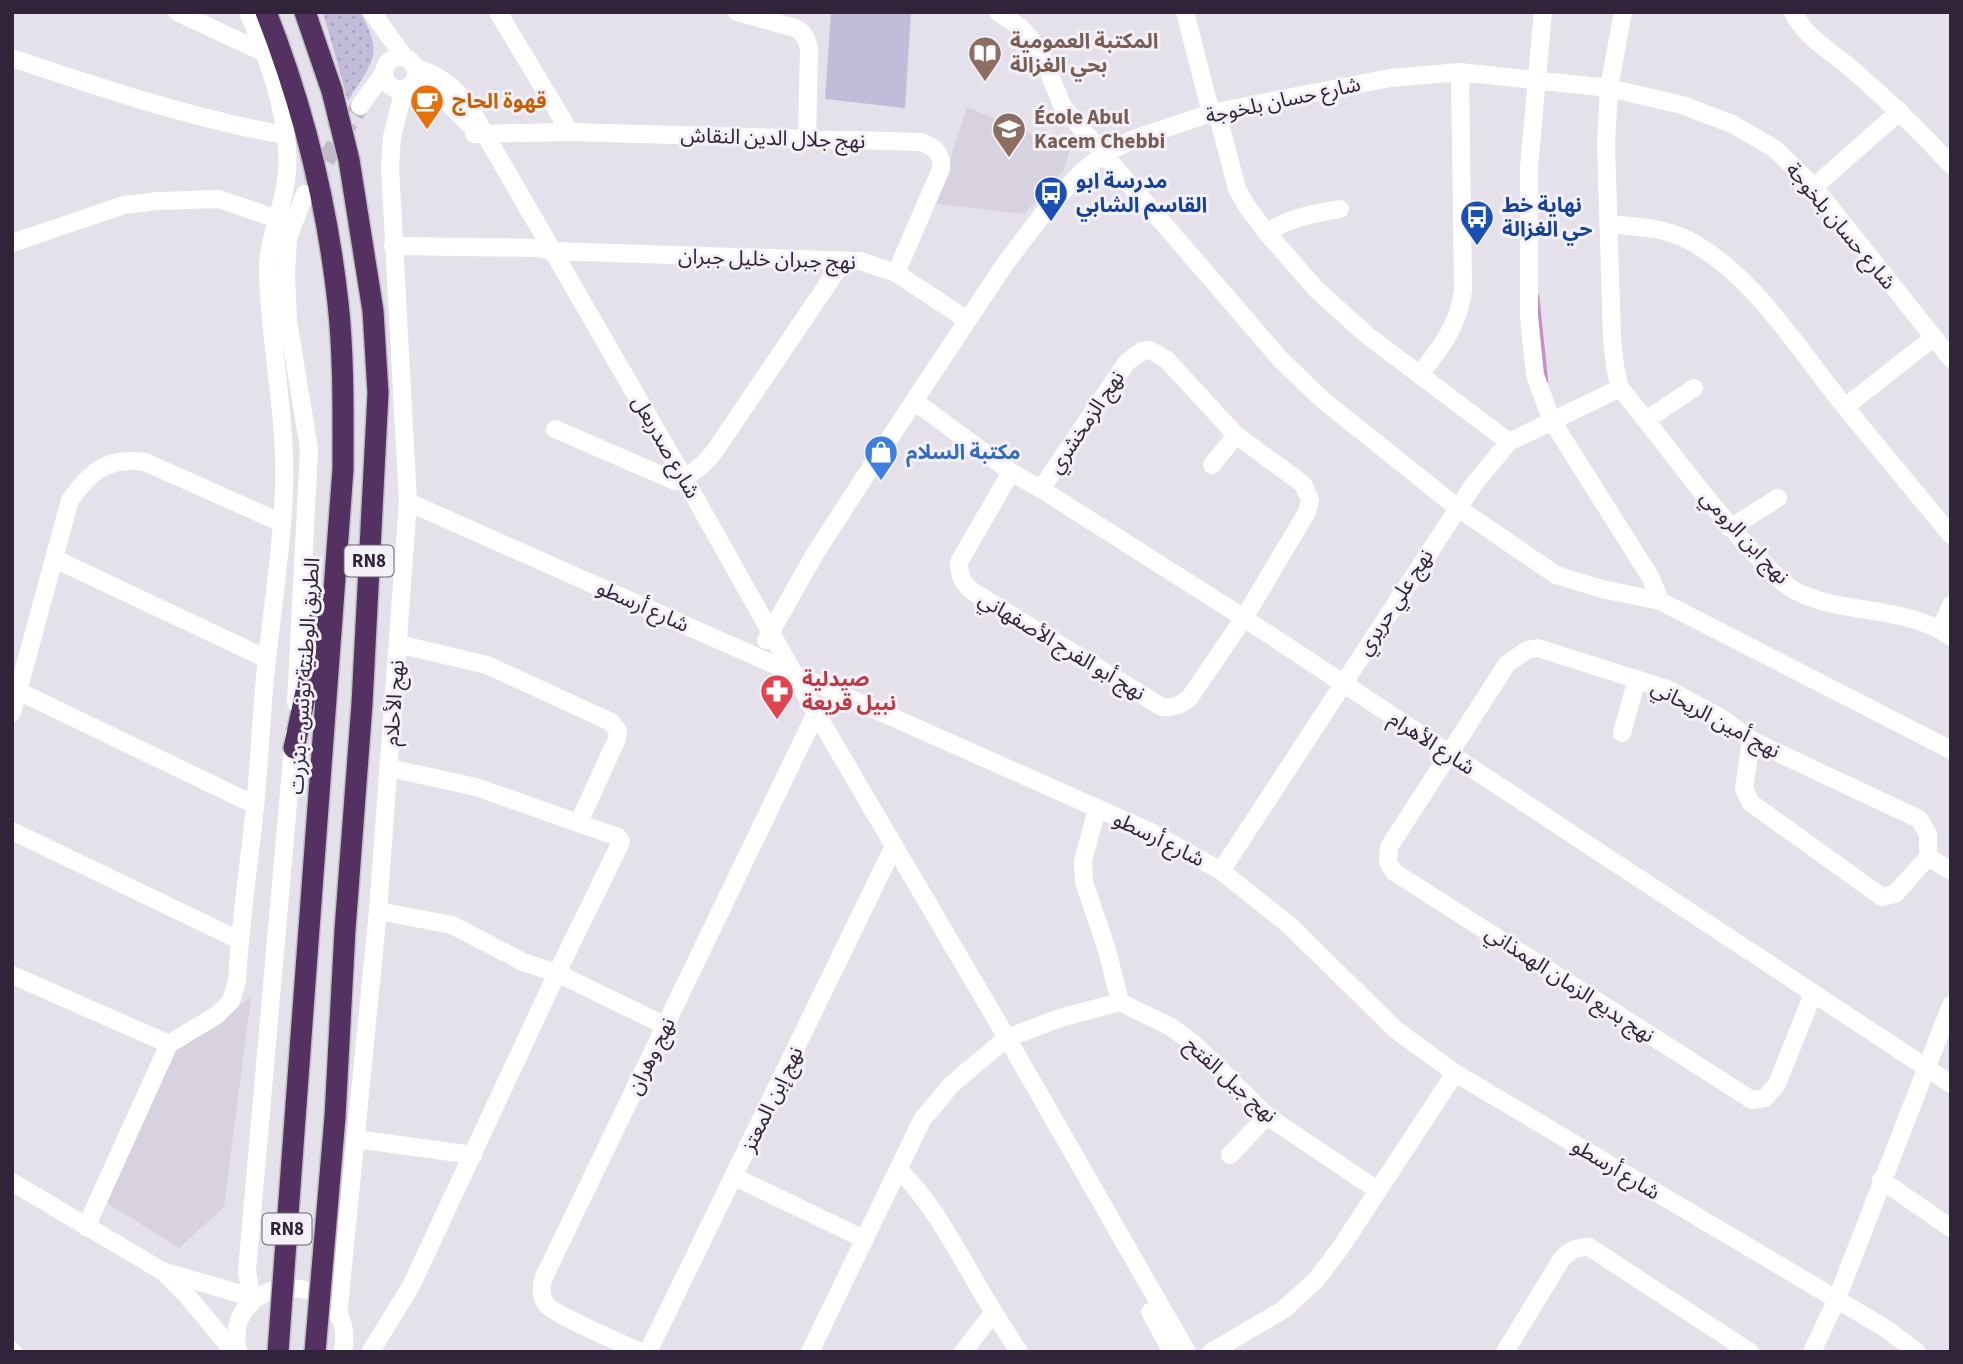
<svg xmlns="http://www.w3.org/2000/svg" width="1963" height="1364" font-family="'Source Sans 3','Noto Sans Arabic',sans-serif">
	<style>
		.built { fill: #d8d2de }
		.grass { fill: url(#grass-dots) }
		.pitch { fill: #c1bcd9 }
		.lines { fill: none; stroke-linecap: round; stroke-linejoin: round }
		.stream { stroke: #ca8ec7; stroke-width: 4.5 }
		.minor-tunnel { stroke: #c1bbc7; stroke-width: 18; stroke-dasharray: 18 9; stroke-linecap: butt }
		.highway-casing { stroke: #c1bdc4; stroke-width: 24 }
		.minor { stroke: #fff; stroke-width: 18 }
		.highway { stroke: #533262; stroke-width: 21 }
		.highway-bridge-casing { stroke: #c1bdc4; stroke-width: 24; stroke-linecap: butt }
		.highway-bridge { stroke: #533262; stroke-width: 21 }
		.labels { text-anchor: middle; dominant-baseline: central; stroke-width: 6; stroke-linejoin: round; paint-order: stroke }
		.shield { fill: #f3f1f7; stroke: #6b6172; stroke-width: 2 }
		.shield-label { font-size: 19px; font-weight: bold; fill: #312339 }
		.education-label { font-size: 21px; font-weight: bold; fill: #785e54; stroke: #f3f1f7; text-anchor: start }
		.street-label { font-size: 21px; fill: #312339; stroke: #f3f1f7 }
		.food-label { font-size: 21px; font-weight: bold; fill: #c56008; stroke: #f3f1f7; text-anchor: start }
		.transit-label { font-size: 21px; font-weight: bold; fill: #164399; stroke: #f3f1f7; text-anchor: start }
		.shop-label { font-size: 21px; font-weight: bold; fill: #366cbe; stroke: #f3f1f7; text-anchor: start }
		.health-label { font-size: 21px; font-weight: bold; fill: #be3a42; stroke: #f3f1f7; text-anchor: start }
	</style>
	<defs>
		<pattern id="grass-dots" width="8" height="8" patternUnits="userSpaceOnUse" patternTransform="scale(1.75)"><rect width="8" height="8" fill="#c1bcd9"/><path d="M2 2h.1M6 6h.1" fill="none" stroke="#a6a1bb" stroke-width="1.8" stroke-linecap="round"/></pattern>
	</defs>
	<rect width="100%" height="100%" fill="#e5e1ea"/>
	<path class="built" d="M967,107L1070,149L1064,170L1024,214L936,204Z
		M251,997L224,1207L179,1248L107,1203L173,1053Z"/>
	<path class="grass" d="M323,12H360C385,56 372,62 348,101Z"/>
	<path class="pitch" d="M831,12H911L905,108L825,99Z"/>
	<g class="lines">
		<path class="stream" d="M1537,296L1546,382"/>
		<path class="minor-tunnel" d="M311,183L360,106"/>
		<g class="highway-casing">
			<path id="highway" d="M266,12C303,106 327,203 338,303C344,358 343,414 343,469L296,1105
				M305,12L332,91L349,160L373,311L378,393L362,704L345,930L335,1117
				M294,748L317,640L319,620"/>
		</g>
		<path class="minor" d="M177,12L265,53
			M372,12L404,57
			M498,12L570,132
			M737,12L795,28C804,32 806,38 809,48L807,139
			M998,12L1020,27L1029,37L1041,54L1063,107L1281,360L1324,401L1458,508L1556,575L1602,589L1660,601L1951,750
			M1185,12L1211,113
			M1543,12L1529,167V317L1535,375L1552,421L1651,578L1660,601
			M1623,12L1609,88L1606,143L1612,338L1615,367L1620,388C1664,441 1704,499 1751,550C1763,562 1775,577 1789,587C1836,617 1904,603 1951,637
			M1793,12C1806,39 1833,52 1854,71C1888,101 1920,131 1951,165
			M384 73a16 16 0 1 1 32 0a16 16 0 1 1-32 0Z
			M12,58C101,88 193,119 285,135
			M416,68C440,75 455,88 470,108L684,478L816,713L1007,1038L1187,1352
			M412,85L447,102L467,122
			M360,106L383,74
			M1217,112L1237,189L1248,208L1267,233L1316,289L1368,336L1509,442
			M474,134L570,132L921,142C935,147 942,153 941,169L896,273
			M1814,187L1900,111
			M1610,224C1637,227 1663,227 1688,240C1750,272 1795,344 1838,398C1875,444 1913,489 1951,535
			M1267,233C1289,217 1314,214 1340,209
			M12,243L124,205L158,201L219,199L277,219
			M393,246L537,248L552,251L860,261L896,273L967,320
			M1419,375C1440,349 1459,325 1463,290L1460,72
			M914,401L1011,472L1041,489L1244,618L1951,1084
			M1845,407L1933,338
			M1646,420L1694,388
			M555,429L675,481C692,475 703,466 714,452L844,260
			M1212,465L1236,435
			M1011,472L959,562C959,576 963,585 975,593L1162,707C1174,708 1181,705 1190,697L1244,618L1307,512L1310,500L1303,484L1236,435L1166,359L1150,350L1142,351L1127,362L1041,489
			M408,502L1153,833L1221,871L1289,925L1396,1030L1455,1073L1885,1328L1917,1352
			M1730,528L1778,498
			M55,559L267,659
			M1940,629L1951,605
			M766,640L816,552L914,401L1005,264L1049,206L1085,169L1104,154L1134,139L1211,113L1390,78L1460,72L1609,88L1682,105L1732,124L1775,149L1814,187L1951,359
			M398,644L487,665L611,722L618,731L617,739L579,822
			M18,691L255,805
			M296,703L309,449L288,321L286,273L288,238L305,194
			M12,713L70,500C91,471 107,457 145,462L282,523
			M1622,733L1637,679
			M1751,740L1744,789L1751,803L1882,897L1895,894L1928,857
			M1097,809L1083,861L1084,882L1107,950L1120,1002
			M12,831L239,940
			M1221,871L1474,484L1509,442L1620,388
			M378,911L452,925L523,962L557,973L666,1026
			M12,975L169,1044
			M1813,994L1777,1084L1765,1098L1752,1100L1394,872L1388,862L1389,847L1507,664L1527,650L1538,648L1667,689L1721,718L1751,740L1919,819L1928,834V857L1951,871
			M356,1139L473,1155
			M1230,1155L1267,1116
			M898,1169C929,1199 948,1235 970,1272C985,1299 1002,1326 1019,1352
			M735,1177L864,1239
			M1881,1180L1951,1228
			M12,1182L162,1271L241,1294L251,1304
			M86,1227L169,1044L217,1015L231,1001L237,981C240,923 249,865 255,807C260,758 261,709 267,659C273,603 282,548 284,491C287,418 270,347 268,274C267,238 285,206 287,171C291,120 268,59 248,12
			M167,1276L185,1293L234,1352
			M252,1302L247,1271L294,735
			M1150,1312L1172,1352
			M338,1316L378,911L408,502L390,167L392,137L404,89
			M12,1351L13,1352
			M371,1351L411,1286L557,973L621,842L618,837L476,787L389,768
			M238,1352C220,1268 359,1266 343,1352
			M640,1352C624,1344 554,1315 546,1304C540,1296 541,1286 544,1277L816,713
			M648,1352L894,846
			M810,1352L922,1120L952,1084L1007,1038L1060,1018L1120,1002L1171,1027L1194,1044L1267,1116L1377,1190
			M963,1352L993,1313
			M1211,1352L1283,1310L1316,1280L1341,1247L1455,1073
			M1505,1352L1561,1260C1570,1250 1576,1247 1589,1247L1750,1352
			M1812,1352L1836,1301L1951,1005"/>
		<use href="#highway" class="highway"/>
		<g class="highway-bridge-casing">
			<path id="highway-bridge" d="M278,1352L296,1105
				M315,1352L335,1117"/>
		</g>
		<use href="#highway-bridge" class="highway-bridge"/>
	</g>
	<defs>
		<g id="library-pin" transform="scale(1.75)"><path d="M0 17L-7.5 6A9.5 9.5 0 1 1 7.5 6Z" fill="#8d6e63" stroke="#f3f1f7"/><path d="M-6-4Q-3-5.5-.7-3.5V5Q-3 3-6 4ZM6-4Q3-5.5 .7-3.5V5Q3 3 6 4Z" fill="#fff"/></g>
		<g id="cafe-pin" transform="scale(1.75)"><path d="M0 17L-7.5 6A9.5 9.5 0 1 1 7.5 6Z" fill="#e8710a" stroke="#f3f1f7"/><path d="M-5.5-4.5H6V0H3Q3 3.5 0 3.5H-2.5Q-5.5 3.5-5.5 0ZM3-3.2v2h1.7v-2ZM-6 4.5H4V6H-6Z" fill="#fff"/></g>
		<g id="school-pin" transform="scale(1.75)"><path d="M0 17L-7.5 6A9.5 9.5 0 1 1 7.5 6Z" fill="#8d6e63" stroke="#f3f1f7"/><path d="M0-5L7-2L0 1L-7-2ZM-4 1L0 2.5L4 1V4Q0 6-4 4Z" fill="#fff"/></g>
		<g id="bus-pin" transform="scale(1.75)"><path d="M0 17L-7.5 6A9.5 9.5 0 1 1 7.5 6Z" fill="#1a4fb4" stroke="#f3f1f7"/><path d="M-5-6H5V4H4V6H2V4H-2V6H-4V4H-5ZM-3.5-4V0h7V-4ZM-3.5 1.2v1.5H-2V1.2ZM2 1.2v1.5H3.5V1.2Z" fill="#fff"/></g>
		<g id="shop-pin" transform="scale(1.75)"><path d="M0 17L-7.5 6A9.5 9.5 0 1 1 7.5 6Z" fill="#3f7fe0" stroke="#f3f1f7"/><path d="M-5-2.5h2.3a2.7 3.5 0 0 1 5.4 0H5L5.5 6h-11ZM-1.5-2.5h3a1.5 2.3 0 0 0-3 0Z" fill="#fff"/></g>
		<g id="pharmacy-pin" transform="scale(1.75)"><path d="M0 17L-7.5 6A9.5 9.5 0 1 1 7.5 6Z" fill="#e0444e" stroke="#f3f1f7"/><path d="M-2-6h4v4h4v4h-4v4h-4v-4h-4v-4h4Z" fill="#fff"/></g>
	</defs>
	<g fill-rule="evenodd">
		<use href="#library-pin" x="985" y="53"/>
		<use href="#cafe-pin" x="427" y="101"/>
		<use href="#school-pin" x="1009" y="129"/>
		<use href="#bus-pin" x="1051" y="193"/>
		<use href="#bus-pin" x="1477" y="217"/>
		<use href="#shop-pin" x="881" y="452"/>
		<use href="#pharmacy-pin" x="777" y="691"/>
	</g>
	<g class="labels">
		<g class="shield">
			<rect x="344.5" y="545.5" width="49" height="31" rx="5"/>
			<rect x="262.5" y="1213.5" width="49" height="31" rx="5"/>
		</g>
		<g class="shield-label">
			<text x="369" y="561">RN8</text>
			<text x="287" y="1229">RN8</text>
		</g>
		<g class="education-label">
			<text x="1010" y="41">المكتبة العمومية<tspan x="1010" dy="24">بحي الغزالة</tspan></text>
			<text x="1034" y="117">École Abul<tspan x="1034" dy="24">Kacem Chebbi</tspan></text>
		</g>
		<g class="street-label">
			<text transform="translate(1283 100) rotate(-12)">شارع حسان بلخوجة</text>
			<text transform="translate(773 138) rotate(2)">نهج جلال الدين النقاش</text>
			<text transform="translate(1841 226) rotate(50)">شارع حسان بلخوجة</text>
			<text transform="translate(767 259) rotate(2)">نهج جبران خليل جبران</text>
			<text transform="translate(1086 422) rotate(-56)">نهج الزمخشري</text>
			<text transform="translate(666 447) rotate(60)">شارع صدربعل</text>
			<text transform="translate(1745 537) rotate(47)">نهج ابن الرومي</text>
			<text transform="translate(1395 602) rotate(-57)">نهج علي حريري</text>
			<text transform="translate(643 606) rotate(24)">شارع أرسطو</text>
			<text transform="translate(1062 646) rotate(31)">نهج أبو الفرج الأصفهاني</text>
			<text transform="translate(304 676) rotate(-86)">الطريق الوطنية تونس - بنزرت</text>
			<text transform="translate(394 703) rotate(-86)">نهج الأحلام</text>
			<text transform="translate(1716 719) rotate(28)">نهج أمين الريحاني</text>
			<text transform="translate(1432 743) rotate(33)">شارع الأهرام</text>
			<text transform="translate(1159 839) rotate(26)">شارع أرسطو</text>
			<text transform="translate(1570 984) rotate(33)">نهج بديع الزمان الهمذاني</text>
			<text transform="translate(651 1056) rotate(-64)">نهج وهران</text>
			<text transform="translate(1231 1080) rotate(42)">نهج جبل الفتح</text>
			<text transform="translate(772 1099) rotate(-64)">نهج إبن المعتز</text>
			<text transform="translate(1616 1169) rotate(31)">شارع أرسطو</text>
		</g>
		<g class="food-label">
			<text x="452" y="101">قهوة الحاج</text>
		</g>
		<g class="transit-label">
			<text x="1076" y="181">مدرسة ابو<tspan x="1076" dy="24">القاسم الشابي</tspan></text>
			<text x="1502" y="205">نهاية خط<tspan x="1502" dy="24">حي الغزالة</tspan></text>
		</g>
		<g class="shop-label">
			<text x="906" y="452">مكتبة السلام</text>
		</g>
		<g class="health-label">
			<text x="802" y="679">صيدلية<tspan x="802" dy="24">نبيل قريعة</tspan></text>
		</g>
	</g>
	<rect width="1963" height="1364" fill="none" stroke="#312339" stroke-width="28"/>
</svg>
